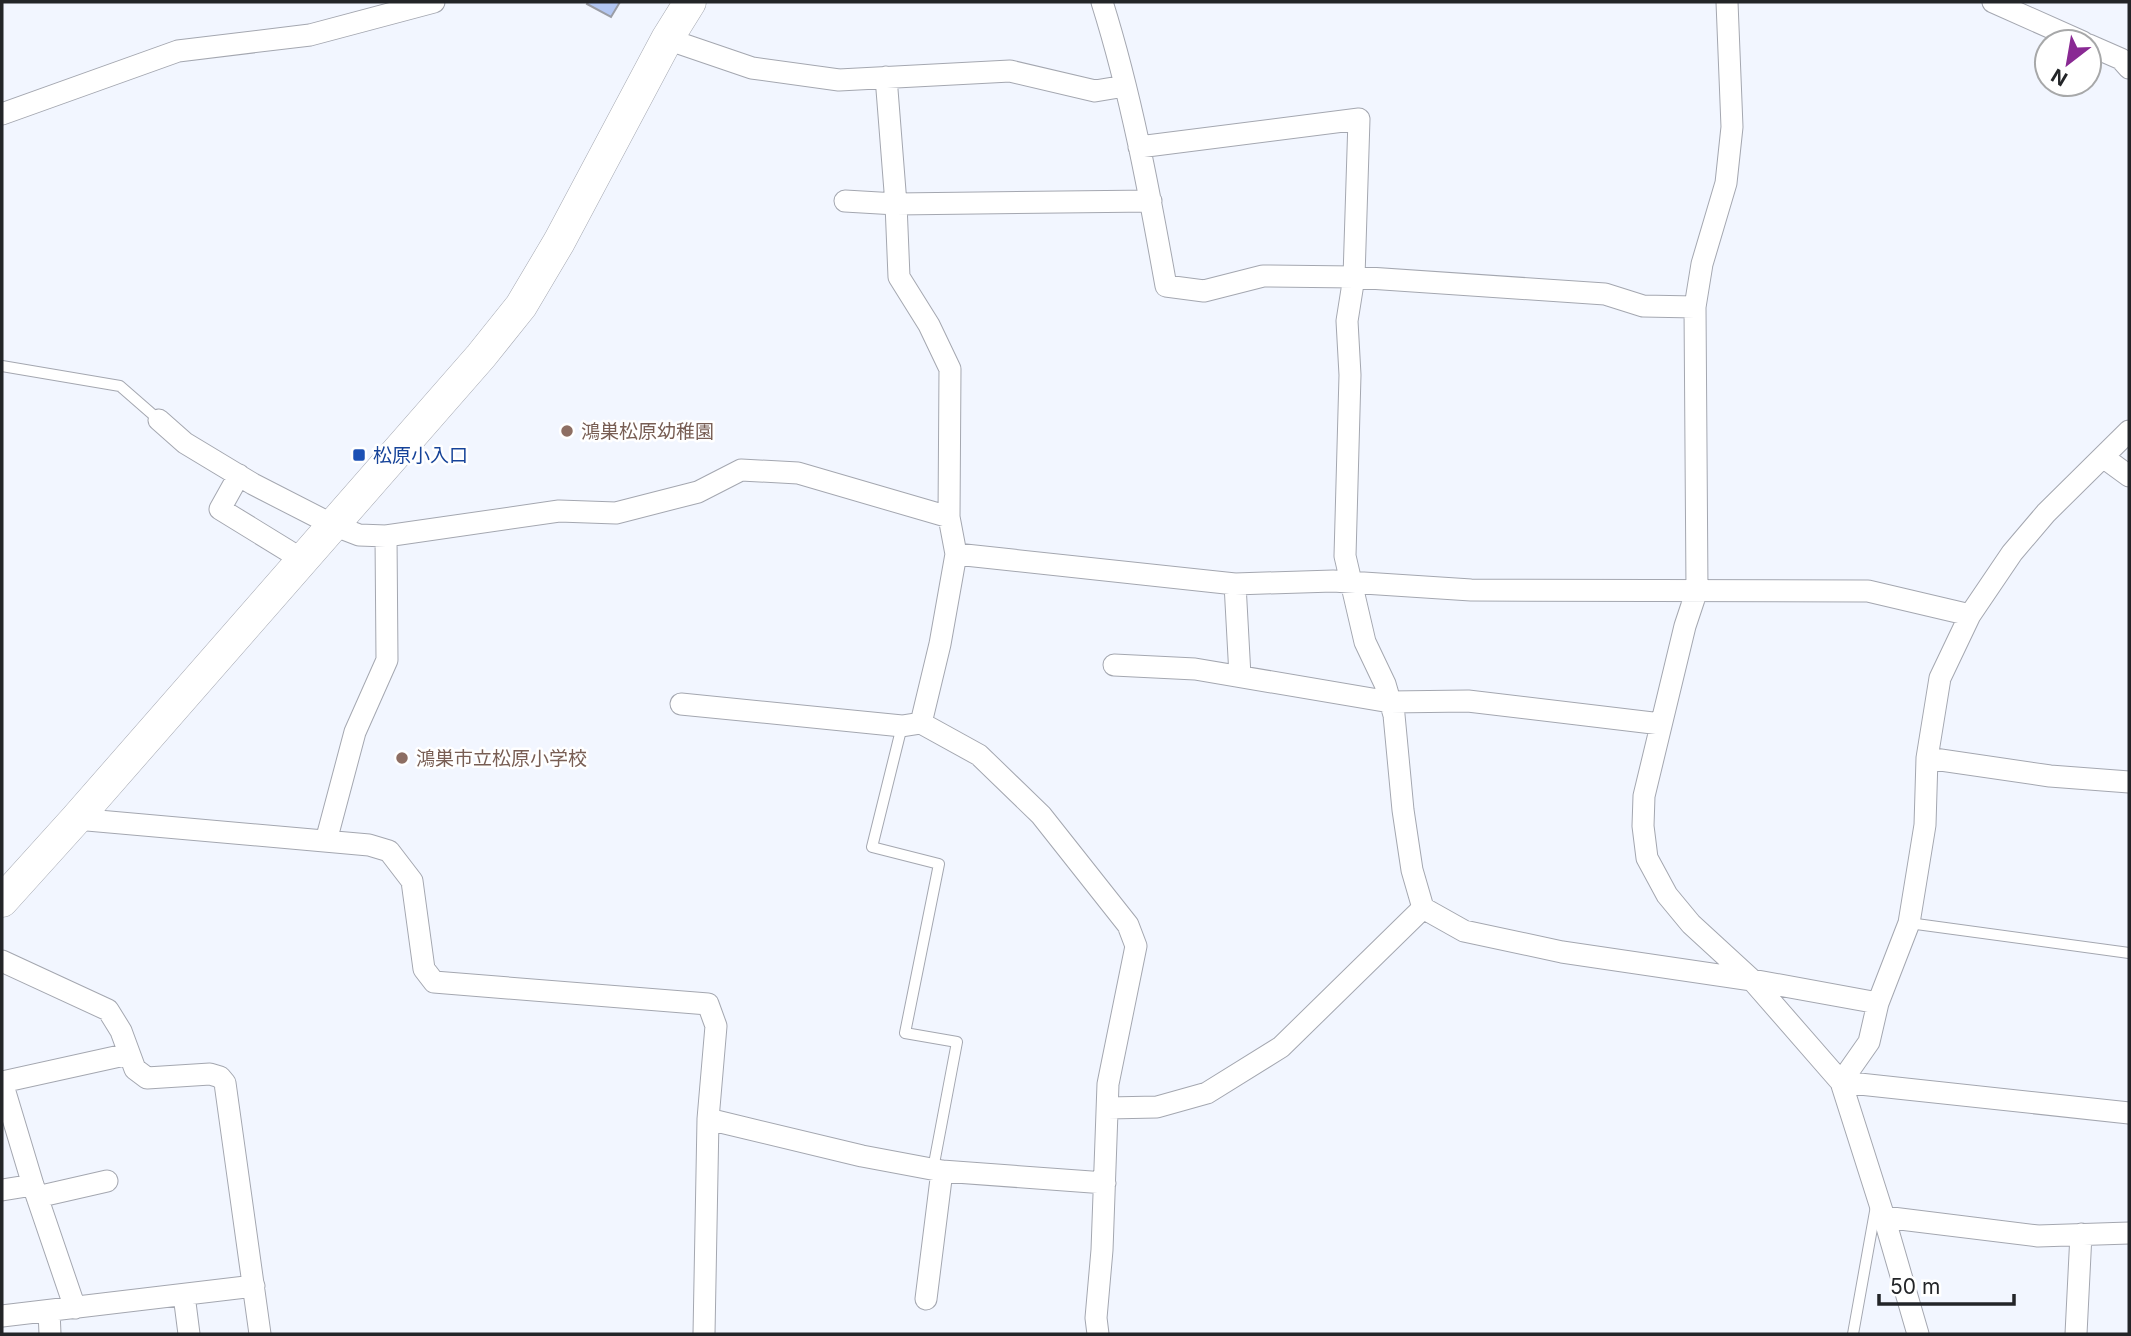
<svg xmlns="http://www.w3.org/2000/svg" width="2131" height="1336" font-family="Inter,'Noto Sans JP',sans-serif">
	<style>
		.building { fill: #b3c7f3; stroke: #9a9da6; stroke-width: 2 }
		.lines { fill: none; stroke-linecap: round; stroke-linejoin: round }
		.service-casing { stroke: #a4a7b0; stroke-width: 12 }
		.minor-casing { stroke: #a4a7b0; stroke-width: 23 }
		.primary-casing { stroke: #a4a7b0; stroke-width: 33 }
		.service { stroke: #fff; stroke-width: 10 }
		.minor { stroke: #fff; stroke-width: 21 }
		.primary { stroke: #fff; stroke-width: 32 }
		.education-dot { fill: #8d6e63; stroke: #fff; stroke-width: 2.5 }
		.transit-dot { fill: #1a4fb4; stroke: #fff; stroke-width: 2.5 }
		.labels { text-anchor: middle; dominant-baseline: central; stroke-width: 5; stroke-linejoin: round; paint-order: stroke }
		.education-label { font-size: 19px; fill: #785e54; stroke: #fff; text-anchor: start }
		.transit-label { font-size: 19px; fill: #164399; stroke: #fff; text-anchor: start }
	</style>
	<rect width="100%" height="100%" fill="#f2f6ff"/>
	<path class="building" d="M588,2H620L611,17L587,4Z"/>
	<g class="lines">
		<g class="service-casing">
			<path id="service" d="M2,366L120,386L159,420
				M902,726L872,847L939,864L905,1033L957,1042L933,1169
				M1909,923L2129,953
				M1853,1334L1876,1206"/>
		</g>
		<g class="minor-casing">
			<path id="minor" d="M1102,2C1131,94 1149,191 1166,286L1204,291L1263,276L1354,277L1605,294L1643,306L1695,307
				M1727,2L1732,127L1726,183L1702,264L1695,307L1697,590L1685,626L1644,796L1643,826L1647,858L1667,895L1691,924L1752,980L1841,1082L1884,1217L1918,1334
				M1993,2L2083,42
				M667,39L752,68L839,80L1010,71L1095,91L1125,86
				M2089,45L2121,59L2129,68
				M886,77L896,204L899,277L929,325L950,369L949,517L956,554L1235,584L1333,581L1471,590L1868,591L1970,615
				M2,114L178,51L310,35L434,2
				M1139,147L1359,119L1354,277L1347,321L1350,375L1345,556L1365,642L1385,684L1394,715L1403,810L1412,870L1423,908L1464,931L1562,952L1752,980L1878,1003
				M845,201L896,204L1151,201
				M159,420L185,443L253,484L333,525L359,535L386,536L559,511L616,513L698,492L741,470L798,473L949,517
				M2103,457L2129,476
				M239,475L220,509L303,560
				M1235,584L1240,676
				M1114,665L1195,669L1390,702L1468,701L1661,724
				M681,704L902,726L921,723L940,644L956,554
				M921,723L979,755L1041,815L1128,925L1136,946L1108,1084L1102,1250L1096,1318L1098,1334
				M1927,758L2050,776L2129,782
				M76,819L369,845L389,851L412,881L424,969L434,982L708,1004L716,1026L708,1119L704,1334
				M326,841L355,732L387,660L386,536
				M2,961L108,1010L121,1031L135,1069L147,1078L210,1074L220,1077L225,1083L260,1334
				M1841,1082L1869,1042L1878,1003L1909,923L1925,825L1927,758L1940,678L1970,615L2012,553L2046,513L2129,431
				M1841,1082L2129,1113
				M1108,1108L1157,1107L1207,1093L1281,1047L1423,908
				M708,1119L862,1156L942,1171L1105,1183
				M2,1190L33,1185
				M37,1197L107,1181
				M1884,1217L2038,1236L2129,1233
				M184,1295L189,1334
				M926,1299L942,1171
				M75,1308L33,1185L2,1082L129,1054
				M49,1311L50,1334
				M2,1316L254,1286
				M2076,1334L2081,1234"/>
		</g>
		<g class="primary-casing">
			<path id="primary" d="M2,901L76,819L481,356L521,306L559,242L667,39L690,2"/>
		</g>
		<use href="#service" class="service"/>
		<use href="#minor" class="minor"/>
		<use href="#primary" class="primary"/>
	</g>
	<g class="education-dot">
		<circle cx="567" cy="431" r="7"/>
		<circle cx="402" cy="758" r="7"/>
	</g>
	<rect class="transit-dot" x="352" y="448" width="14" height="14" rx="3.5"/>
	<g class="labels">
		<g class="education-label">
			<text x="581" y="431">鴻巣松原幼稚園</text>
			<text x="416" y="758">鴻巣市立松原小学校</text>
		</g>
		<g class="transit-label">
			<text x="373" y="455">松原小入口</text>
		</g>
	</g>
	<rect width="2131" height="1336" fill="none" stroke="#232528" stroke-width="7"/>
	<g transform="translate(2068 63) rotate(211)"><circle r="33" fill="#ffffff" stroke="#a7a8a9" stroke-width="2"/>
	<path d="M0-5L12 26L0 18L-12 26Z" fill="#892993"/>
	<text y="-10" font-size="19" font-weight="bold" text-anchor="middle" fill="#232528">N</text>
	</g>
	<path d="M1879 1294v10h135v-10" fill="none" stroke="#232528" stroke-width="3.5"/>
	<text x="1890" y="1294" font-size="21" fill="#232528" stroke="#ffffff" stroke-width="5" paint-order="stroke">50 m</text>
</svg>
